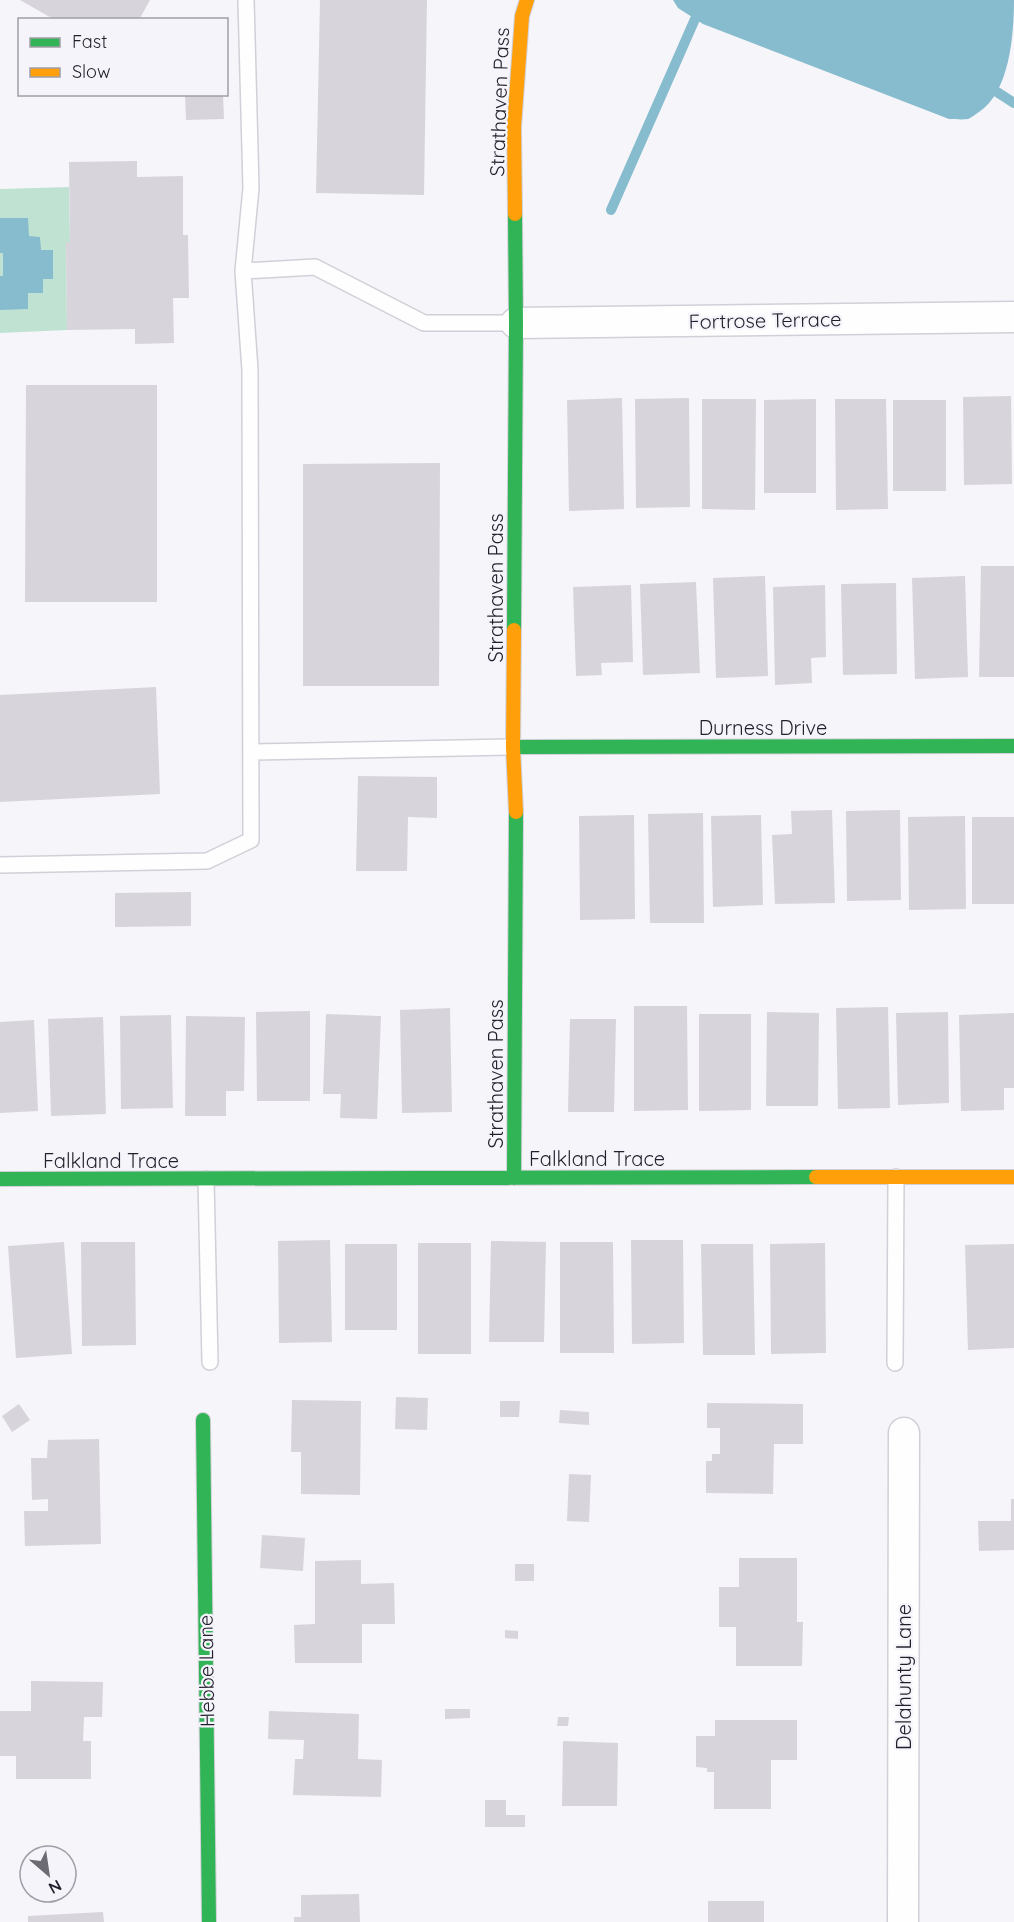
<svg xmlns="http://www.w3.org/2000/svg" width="1014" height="1922" font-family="Quicksand,sans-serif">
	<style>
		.green { fill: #c0e2d2 }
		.water { fill: #87bcce }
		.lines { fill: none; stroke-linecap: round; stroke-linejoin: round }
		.stream { stroke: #87bcce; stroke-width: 10 }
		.building { fill: #d8d4db }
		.lane-casing { stroke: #d1d0d8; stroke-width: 18 }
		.street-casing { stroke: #d1d0d8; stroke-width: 33 }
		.fast-casing { stroke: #d1d0d8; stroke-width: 16 }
		.slow-casing { stroke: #d1d0d8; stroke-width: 16 }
		.lane { stroke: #fefefe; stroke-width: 15 }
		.street { stroke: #fefefe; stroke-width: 30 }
		.fast { stroke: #30b455; stroke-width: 14 }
		.slow { stroke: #ff9f0a; stroke-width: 14 }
		.labels { text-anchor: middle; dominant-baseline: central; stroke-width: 4.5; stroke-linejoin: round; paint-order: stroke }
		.street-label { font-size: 20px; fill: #211f2a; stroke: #f5f4fb }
	</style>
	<rect width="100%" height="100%" fill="#f6f5fa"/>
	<path class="green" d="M69,187L70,242L66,243L67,330L0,333V189Z"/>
	<path class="water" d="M673,0H1014C1014,33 1010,92 979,112C976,114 971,118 968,119C962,120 954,119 949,119L703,24L678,8Z
		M0,218H28L29,236L40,237L41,250H53V279H43V293H28V309L0,310V276H3V253H0Z"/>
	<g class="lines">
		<path class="stream" d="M997,92L1014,103
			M611,210L695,19"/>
	</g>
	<path class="building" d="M20,0H150L139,20H55Z
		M320,0H427L424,195L316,193Z
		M185,94H223L224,119L186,120Z
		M137,161V177L183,176V235H188L189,298H173L174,343L135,344V329L67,330L66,242H70L69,162Z
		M26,385H157V602H25Z
		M1011,396L1012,484L964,485L963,397Z
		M622,398L624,509L569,511L567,400Z
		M689,398L690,507L636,508L635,399Z
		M702,399H756L755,510L702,509Z
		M816,399V493H764V400Z
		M835,399H886L888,509L836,510Z
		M893,400H946V491H893Z
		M440,463L439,686H303V464Z
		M981,566H1014V677H979Z
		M765,576L768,676L716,678L713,578Z
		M965,576L968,677L915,679L912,578Z
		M696,582L700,673L643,675L640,584Z
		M896,583L897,674L843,675L841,584Z
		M631,585L633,662L601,663L602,675L576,676L573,587Z
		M825,585L826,657L811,658L812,683L775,685L773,587Z
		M156,687L160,794L0,802V695Z
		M358,776L437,777V818L408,817L407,871H356Z
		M832,810L835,903L775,904L772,835L792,834L791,811Z
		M900,810L901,900L847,901L846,811Z
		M703,813L704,923H650L648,814Z
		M634,815L635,919L580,920L579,816Z
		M761,815L763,905L713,907L711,816Z
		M965,816L966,909L909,910L908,817Z
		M972,817H1014V904H972Z
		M191,892V926L115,927V893Z
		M634,1006H687L688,1110L634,1111Z
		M888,1007L890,1108L838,1109L836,1008Z
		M450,1008L452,1112L402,1113L400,1010Z
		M310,1011V1101H257L256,1012Z
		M767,1012L819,1013L818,1106H766Z
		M948,1012L949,1103L898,1105L896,1013Z
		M1014,1013V1088H1004V1110L961,1111L959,1015Z
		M326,1014L381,1016L377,1119L340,1118L341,1094H323Z
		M699,1014H751V1110L699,1111Z
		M171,1015L173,1108L121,1109L120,1016Z
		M186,1016L245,1017L244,1091H226V1116H185Z
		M103,1017L106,1114L51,1116L48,1019Z
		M570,1019H616L614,1112H568Z
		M34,1020L38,1111L0,1113V1022Z
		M330,1240L332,1342L279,1343L278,1241Z
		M631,1240H683L684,1343L632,1344Z
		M491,1241L546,1242L544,1342H489Z
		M64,1242L72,1354L16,1358L8,1246Z
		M81,1242H135L136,1345L82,1346Z
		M560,1242H613L614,1353H560Z
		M418,1243H471V1354H418Z
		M825,1243L826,1353L771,1354L770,1244Z
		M345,1244H397V1330H345Z
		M701,1244H753L755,1355H703Z
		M1014,1244V1348L968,1350L965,1245Z
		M396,1397L428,1398L427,1430L395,1429Z
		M292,1400L361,1401L360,1495L301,1494V1452H291Z
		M500,1401H520L519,1417H500Z
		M707,1403L803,1404V1444H774L773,1494L706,1493V1461H712V1454H720V1428H707Z
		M19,1404L30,1420L12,1432L2,1416Z
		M560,1410L589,1412V1425L559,1423Z
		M99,1439L101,1544L25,1546L24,1511H48V1499L32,1500L31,1458H47L48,1440Z
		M569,1474L591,1475L589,1522L567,1521Z
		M1011,1499H1014V1550L979,1551L978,1521H1011Z
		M262,1535L305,1538L303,1571L260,1568Z
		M739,1558H797V1622H803L802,1666H736V1627H719V1587H739Z
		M361,1560V1584L394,1583L395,1624H362V1663H295L294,1625L315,1624V1561Z
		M515,1564H534V1581H515Z
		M505,1630L518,1631V1639L505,1638Z
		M31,1681L103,1682L102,1717H84L83,1741H91V1779H16V1756H0V1711H31Z
		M445,1709H470V1718L445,1719Z
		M269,1711L359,1714L358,1759L382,1760L381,1797L293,1795L295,1759H303L304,1740L268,1739Z
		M558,1717H569L568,1726H557Z
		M715,1720H797V1760H771V1809H714V1772H707V1768L696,1767V1736H715Z
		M563,1741L618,1743L617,1806H562Z
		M485,1800H506V1815H525V1827H485Z
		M359,1894L360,1922H294V1917H301V1895Z
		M708,1901H764V1922H708Z
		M103,1912L104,1922H28V1916Z"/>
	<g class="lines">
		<g class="lane-casing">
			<path id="lane" d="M243,271L315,267L424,323H516
				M251,752L513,747
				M0,865L207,861L251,840L250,370L243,271L251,188L246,0
				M206,1179L210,1362
				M895,1363L896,1177"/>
		</g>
		<g class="street-casing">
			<path id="street" d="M516,323L1014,317
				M903,1922L904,1433"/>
		</g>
		<g class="fast-casing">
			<path id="fast" d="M514,630L516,323L515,214
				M513,747L1014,746
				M514,1178L516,812
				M0,1179L816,1177
				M203,1420L209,1922"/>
		</g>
		<g class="slow-casing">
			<path id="slow" d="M515,214L514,127L522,16L527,0
				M514,630L513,747L516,812
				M816,1177H1014"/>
		</g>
		<use href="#lane" class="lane"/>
		<use href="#street" class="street"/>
		<use href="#fast" class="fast"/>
		<use href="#slow" class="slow"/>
	</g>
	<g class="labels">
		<g class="street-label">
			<text transform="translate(499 102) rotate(-88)">Strathaven Pass</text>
			<text transform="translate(765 320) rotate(-1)">Fortrose Terrace</text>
			<text transform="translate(495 588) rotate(-90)">Strathaven Pass</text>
			<text x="763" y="727">Durness Drive</text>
			<text transform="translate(495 1074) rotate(-90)">Strathaven Pass</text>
			<text x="597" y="1158">Falkland Trace</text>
			<text x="111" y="1160">Falkland Trace</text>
			<text transform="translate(206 1671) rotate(-91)">Hebbe Lane</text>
			<text transform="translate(903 1677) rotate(-90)">Delahunty Lane</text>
		</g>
	</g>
	<rect x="18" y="18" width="210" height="78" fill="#f5f4fb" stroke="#a09fa7" stroke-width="1.5"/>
	<rect x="30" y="38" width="30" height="9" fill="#30b455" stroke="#a09fa7" stroke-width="1.5"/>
	<text x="72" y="48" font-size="18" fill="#211f2a">Fast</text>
	<rect x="30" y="68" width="30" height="9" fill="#ff9f0a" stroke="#a09fa7" stroke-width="1.5"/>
	<text x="72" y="78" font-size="18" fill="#211f2a">Slow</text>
	<g transform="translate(48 1874) rotate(151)"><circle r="28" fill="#f5f4fb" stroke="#a09fa7" stroke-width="1.5"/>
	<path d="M0-4.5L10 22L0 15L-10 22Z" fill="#6c6a73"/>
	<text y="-9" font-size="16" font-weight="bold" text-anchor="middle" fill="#211f2a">N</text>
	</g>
</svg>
